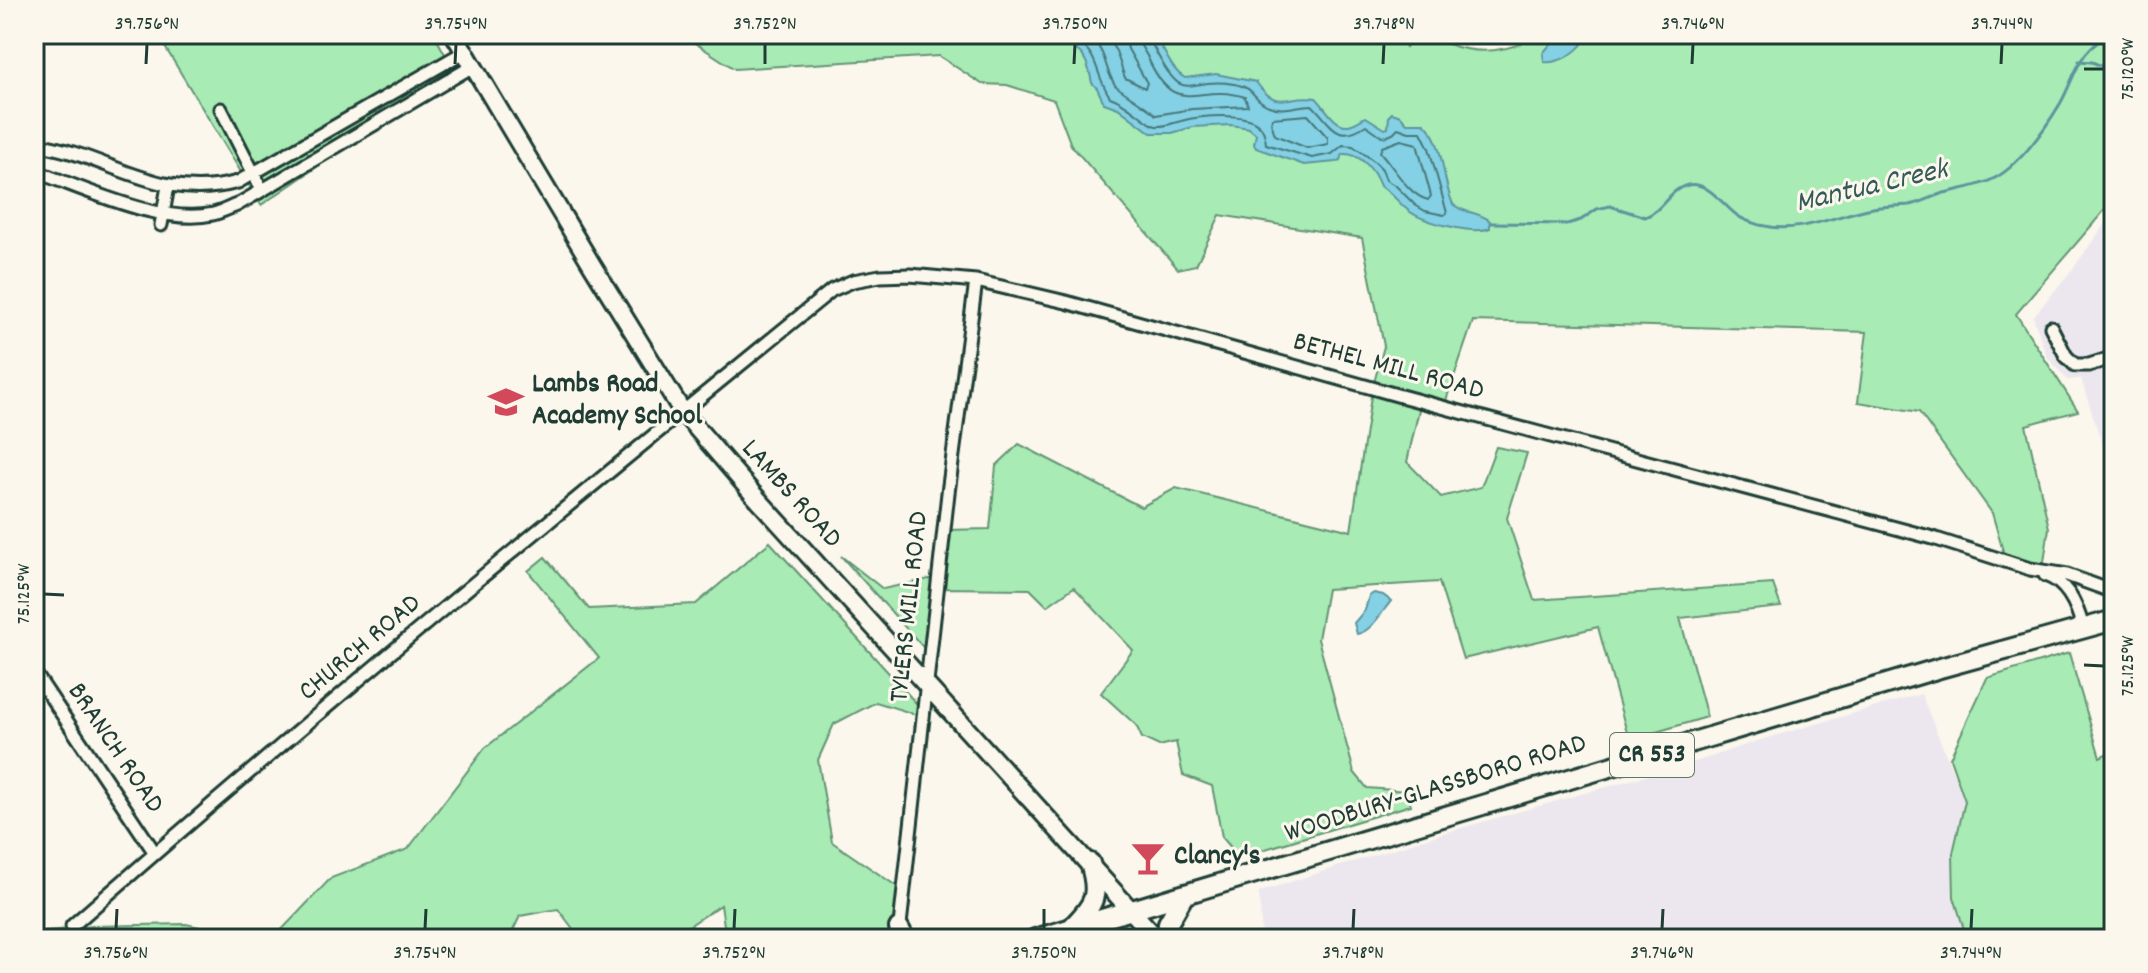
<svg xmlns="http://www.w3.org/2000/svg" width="2148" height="973" font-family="Dekko,sans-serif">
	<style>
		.built { fill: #ece7ee }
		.green { fill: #a9ebb4; stroke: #649474; stroke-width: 2 }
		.water { fill: #84d0e4; stroke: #5c959e; stroke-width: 2 }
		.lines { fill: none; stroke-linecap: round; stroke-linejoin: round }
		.shore { stroke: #47787a; stroke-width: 2 }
		.stream { stroke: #5c959e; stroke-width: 3 }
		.minor-casing { stroke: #1f3d34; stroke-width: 17 }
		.secondary-casing { stroke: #1f3d34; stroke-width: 22 }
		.primary-casing { stroke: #1f3d34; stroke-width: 24 }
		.minor { stroke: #fbf7ec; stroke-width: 11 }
		.secondary { stroke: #fbf7ec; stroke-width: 16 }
		.primary { stroke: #fbf7ec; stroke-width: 18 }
		.ticks { fill: none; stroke: #1f3d34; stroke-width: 3 }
		.labels { text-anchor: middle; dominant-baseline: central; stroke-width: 6; stroke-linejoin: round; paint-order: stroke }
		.shield { fill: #fbf7ec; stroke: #61756b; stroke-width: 2 }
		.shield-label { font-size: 26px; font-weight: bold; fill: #1f3d34 }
		.street-label { font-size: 28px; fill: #1f3d34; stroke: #fbf7ec }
		.poi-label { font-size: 28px; font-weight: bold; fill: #1f3d34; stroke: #fbf7ec; text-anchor: start }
		.water-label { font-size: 30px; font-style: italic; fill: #335a57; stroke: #fbf7ec }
		.neatline { fill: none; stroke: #1f3d34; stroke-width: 3 }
		.ticks-label { font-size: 20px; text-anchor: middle; fill: #1f3d34 }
	</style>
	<rect width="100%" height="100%" fill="#fbf7ec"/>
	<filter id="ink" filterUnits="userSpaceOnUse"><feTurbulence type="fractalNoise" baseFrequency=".0125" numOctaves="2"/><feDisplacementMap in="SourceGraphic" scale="16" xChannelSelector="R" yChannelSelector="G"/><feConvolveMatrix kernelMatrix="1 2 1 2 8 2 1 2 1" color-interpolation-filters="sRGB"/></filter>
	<g filter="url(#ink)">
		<path class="built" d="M2114,211V481L2081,379L2068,380L2047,357L2033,317L2075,266Z
			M1921,694L1965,801L1953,853L1954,897L1967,939H1262L1259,892L1440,834L1698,761L1757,741Z"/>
		<path class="green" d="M172,34H434L453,69L405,107L261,205L162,42Z
			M681,34H1398L1406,47L1418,34C1434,34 1435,39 1448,44C1477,55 1512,53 1536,34H2114V204L2109,205L2016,314L2078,411L2026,425L2049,528L2043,569L2005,558L1992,513L1919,412L1858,402L1867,332L1473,321L1444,406L1421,401L1407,462L1441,497L1481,487L1496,447L1527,453L1507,518L1534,600L1773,584L1781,607L1680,618L1707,717L1629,740L1598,627L1463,659L1439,582L1327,589L1318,639L1354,772L1367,788L1407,791L1411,805L1239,857L1222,837L1212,786L1183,775L1176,742L1159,746L1142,738L1136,725L1101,693L1133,650L1074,587L1047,606L1030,589L939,588L931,656L841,556L883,589L939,577L945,530L990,529L996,466L1019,444L1141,507L1176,488L1351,531L1372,390L1384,346L1362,238L1220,215L1196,265L1178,269L1071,145L1054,100L1007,85L982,84L939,56L735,69Z
			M770,542L925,713L924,717L876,702L834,724L818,760L832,842L905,892L900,939H726L721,905L669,939H581L558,909L520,916L509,939H273L331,878L408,849L485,748L599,658L528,571L545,557L589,609L696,604Z
			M2069,653L2100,757L2114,750V939H1967L1954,897L1953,853L1965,801L1950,758L1987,678Z
			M186,924L253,939H34V933L92,926Z"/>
		<path class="water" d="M1049,34H1152C1166,48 1168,68 1185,78L1216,74L1256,82C1278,113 1287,93 1316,98C1325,106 1334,126 1347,125C1355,125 1360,119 1366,117L1385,129L1388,128L1389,116L1392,113L1401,116L1407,123H1424C1445,142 1441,179 1453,204C1463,214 1479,211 1490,221V228C1474,235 1423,222 1409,211C1398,203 1392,192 1380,186C1374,170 1361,153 1343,154L1341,160L1336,162L1304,165L1256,148L1254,144L1256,134L1249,128L1231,125L1193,127L1172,133H1151L1118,108L1104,103L1097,88L1092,83C1085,46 1077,52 1049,34Z
			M1559,34H1588C1582,50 1561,64 1544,62L1543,53Z
			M1374,593L1383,595L1391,601C1382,612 1370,633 1357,634L1354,623L1365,610L1369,596Z"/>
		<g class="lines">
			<path class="shore" d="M1063,34C1104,53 1090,66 1110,97C1127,102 1147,124 1156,126C1166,127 1172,123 1181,121C1199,116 1247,111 1260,126C1265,131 1265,138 1266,144L1312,158L1332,154L1343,145L1353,146L1374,161L1382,169L1386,180L1396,186L1415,205L1425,211L1444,215L1447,213L1429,148L1421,132H1409L1398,128L1391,135L1383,137L1366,125C1336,145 1331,123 1312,105C1297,105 1284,112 1269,106C1252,100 1257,88 1234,84C1185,75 1186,109 1155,50C1152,43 1148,42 1147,34
				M1087,34C1109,54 1102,64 1115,85C1118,89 1148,107 1156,115L1192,109L1248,106L1245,97C1196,81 1176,122 1147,56C1143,48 1138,44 1137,34
				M1104,34L1116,51L1125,78L1145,88L1147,83L1128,49L1125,34
				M1308,115L1328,138V144L1307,148L1275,135L1271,123L1272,118Z
				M1401,140L1417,144L1431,196L1428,200C1408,195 1394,167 1380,152L1382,147Z"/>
			<path class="stream" d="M2079,61L2092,62L2114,71
				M1490,223L1567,224L1581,220L1597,209L1610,206L1645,217C1663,211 1669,189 1688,185C1709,181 1723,206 1738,216C1745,221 1753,223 1760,225C1800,235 1835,215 1873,208C1885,206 1898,206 1910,205C1921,203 1933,196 1944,193C1960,189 1976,187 1991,180C2018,168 2045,129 2060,104C2076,76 2078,47 2113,34"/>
			<g class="minor-casing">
				<path id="minor" d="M221,109L262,190
					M34,144C109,154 157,204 238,182L464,52
					M34,171C84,188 161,226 213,214C221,212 229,208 237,205L473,66
					M161,225L168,186
					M2051,327L2066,356L2075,365H2089L2114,357
					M2045,575C2068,583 2078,607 2083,629
					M34,672L155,853
					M72,926C320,708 576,498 832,290L853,281L880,276L910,275L976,281L1066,302L1397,395L1933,538L2030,569L2067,575L2114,592
					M899,934L948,493L976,281"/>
			</g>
			<g class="secondary-casing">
				<path id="secondary" d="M454,34L592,265L682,411L753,494L1157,939"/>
			</g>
			<g class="primary-casing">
				<path id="primary" d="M1072,927C1095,904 1100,895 1090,863
					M899,928L905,939
					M1035,939L1940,668L2114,620
					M1167,939L1168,923L1184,895"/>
			</g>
			<use href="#minor" class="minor"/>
			<use href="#secondary" class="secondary"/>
			<use href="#primary" class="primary"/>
		</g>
	</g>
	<path class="ticks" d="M146,64L147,44M455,64L456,44M765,64V44M1074,64L1075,44M1383,64L1384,44M1692,64L1693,44M2001,64L2002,44M2084,69H2104M44,594L64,595M2084,665L2104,666M116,929L117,909M425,929L426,909M734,929L735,909M1044,929V909M1353,929L1354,909M1662,929L1663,909M1971,929L1972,909"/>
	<defs>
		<g id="school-bare" transform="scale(2.76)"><path d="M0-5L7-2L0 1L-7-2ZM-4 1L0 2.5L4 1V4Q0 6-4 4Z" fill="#d1495b" stroke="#fbf7ec" stroke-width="2.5" paint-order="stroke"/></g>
		<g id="bar-bare" transform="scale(2.76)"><path d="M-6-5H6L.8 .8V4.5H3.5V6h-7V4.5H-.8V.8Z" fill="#d1495b" stroke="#fbf7ec" stroke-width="2.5" paint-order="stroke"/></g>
	</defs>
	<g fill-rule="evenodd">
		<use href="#school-bare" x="506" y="402"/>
		<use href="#bar-bare" x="1148" y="858"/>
	</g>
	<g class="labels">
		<rect class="shield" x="1610" y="733" width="84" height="44" rx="6"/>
		<g class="shield-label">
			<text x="1652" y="755">CR 553</text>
		</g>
		<g class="street-label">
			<text transform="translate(1388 368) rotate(15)">BETHEL MILL ROAD</text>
			<text transform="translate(790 495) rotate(48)">LAMBS ROAD</text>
			<text transform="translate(911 607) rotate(-84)">TYLERS MILL ROAD</text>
			<text transform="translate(361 649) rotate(-40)">CHURCH ROAD</text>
			<text transform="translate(114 749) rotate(56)">BRANCH ROAD</text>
			<text transform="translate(1436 790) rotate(-17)">WOODBURY-GLASSBORO ROAD</text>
		</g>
		<g class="poi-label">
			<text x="532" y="386">Lambs Road<tspan x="532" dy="32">Academy School</tspan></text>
			<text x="1174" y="858">Clancy's</text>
		</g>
		<g class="water-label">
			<text transform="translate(1872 188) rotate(-13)">Mantua Creek</text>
		</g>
	</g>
	<rect width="2148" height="973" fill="none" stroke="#fbf7ec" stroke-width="88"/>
	<rect x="44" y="44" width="2060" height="885" class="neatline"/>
	<g class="ticks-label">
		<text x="147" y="29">39.756°N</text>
		<text x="456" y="29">39.754°N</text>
		<text x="765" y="29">39.752°N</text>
		<text x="1075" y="29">39.750°N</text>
		<text x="1384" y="29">39.748°N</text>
		<text x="1693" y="29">39.746°N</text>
		<text x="2002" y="29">39.744°N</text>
		<text transform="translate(2126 69) rotate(-90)" y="7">75.120°W</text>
		<text transform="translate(22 594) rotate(-90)" y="7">75.125°W</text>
		<text transform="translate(2126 666) rotate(-90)" y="7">75.125°W</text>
		<text x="116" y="958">39.756°N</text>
		<text x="425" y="958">39.754°N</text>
		<text x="734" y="958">39.752°N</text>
		<text x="1044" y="958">39.750°N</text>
		<text x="1353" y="958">39.748°N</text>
		<text x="1662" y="958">39.746°N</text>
		<text x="1971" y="958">39.744°N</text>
	</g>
</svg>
